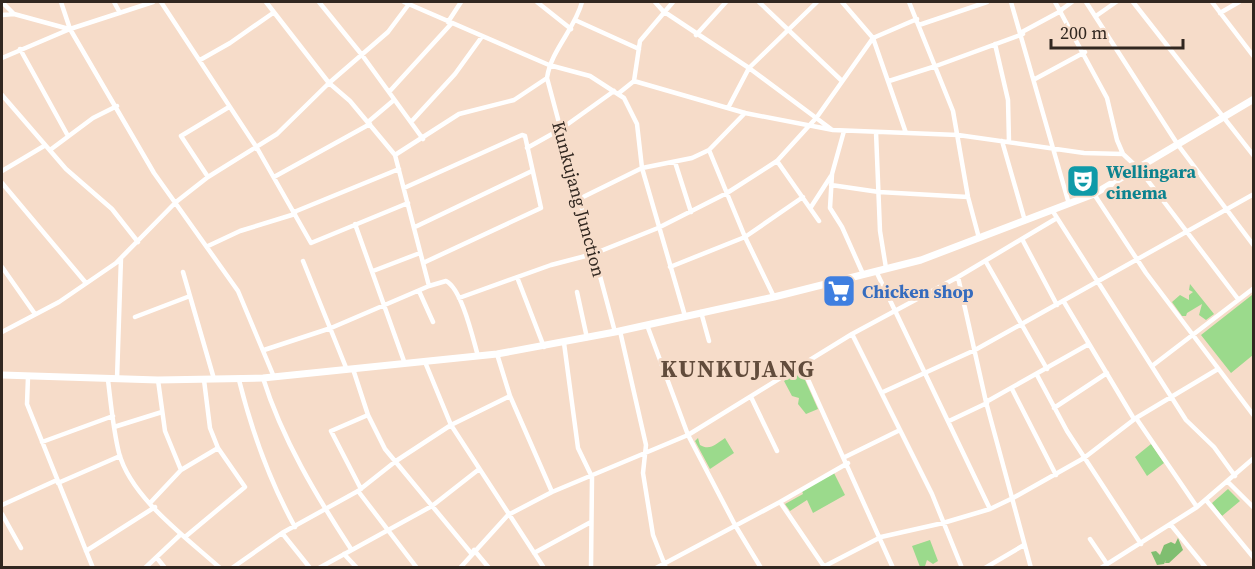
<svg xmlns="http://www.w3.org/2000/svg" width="1255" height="569" font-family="'Source Serif 4',serif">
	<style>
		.green { fill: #9bda8c }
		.forest { fill: #7fbe70 }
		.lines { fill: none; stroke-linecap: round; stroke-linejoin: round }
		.street { stroke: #fff; stroke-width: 4.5 }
		.secondary { stroke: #fff; stroke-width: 7 }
		.labels { text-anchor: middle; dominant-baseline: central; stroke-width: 6; stroke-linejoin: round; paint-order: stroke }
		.culture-label { font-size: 18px; font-weight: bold; fill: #0d838f; stroke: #f6dcc9; text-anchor: start }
		.street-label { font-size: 18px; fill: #312720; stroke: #f6dcc9 }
		.shop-label { font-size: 18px; font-weight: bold; fill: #366cbe; stroke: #f6dcc9; text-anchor: start }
		.district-label { font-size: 24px; font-weight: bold; letter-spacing: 1.5px; fill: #624c3c; stroke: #f6dcc9 }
	</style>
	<rect width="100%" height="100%" fill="#f6dcc9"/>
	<path class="green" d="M1190,284L1214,314L1206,320L1199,315L1202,304L1187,313L1186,316H1182L1172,302L1180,295L1189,300V295L1193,292L1189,290Z
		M1252,295L1253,355L1231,373L1201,335Z
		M801,371L818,409L806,414L798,404L799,398L792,396L784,381Z
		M698,438L700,445C710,451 716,444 725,438L734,453L710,469L695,441Z
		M1151,444L1164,463L1147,476L1135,457Z
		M834,473L845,495L813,513L807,500L790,511L785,504L803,494L802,491Z
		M1228,489L1240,501L1222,516L1212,503Z
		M930,540L938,561L933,564L927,560L925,566L920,567L912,546Z"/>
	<path class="forest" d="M1178,538L1183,550L1169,563H1165L1166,560L1164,564L1157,565L1151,552L1156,551L1160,555L1164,545L1171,542L1175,544Z"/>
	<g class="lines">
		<path class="street" d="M2,2L14,14
			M61,2L70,29L154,173L238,291L274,377
			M114,2L120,13
			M161,2L257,148L311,243L408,203
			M266,2L329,83L350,101L395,155L429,286L446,281C462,289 473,339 478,356
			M319,2L362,55L423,139
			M404,2L549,65L590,76L624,98L637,124L642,168L685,316
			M537,2L571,29
			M582,2C575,29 551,50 547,78L615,332
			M655,2L663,11L749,68L831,129
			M759,2L842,81
			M842,2L873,38L906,133
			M909,2L953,111L968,197L979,238
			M1011,2L1069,204
			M1055,2L1107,98L1117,140L1123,154
			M1086,2L1178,145L1254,246
			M1133,2L1254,156
			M1212,2L1254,57
			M1061,10L1072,2
			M1220,13L1239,2
			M2,15L14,14L69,29
			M1096,16L1116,2
			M575,20L639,49
			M448,22L461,2
			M919,25L987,2
			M1022,32L1061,11
			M696,35L726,2
			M995,44L1008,100L1009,142
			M20,49L68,136
			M2,58L70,29L153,2
			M200,60L230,43L273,13
			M1035,79L1085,52
			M634,81L745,113L833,130L958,135L1084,153L1123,154L1139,169L1238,299
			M889,81L936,66L1023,34
			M389,92L451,24
			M619,93L634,81L640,41L673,2
			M2,95L66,169L112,209L138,242
			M728,108L749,68L817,2
			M368,122L394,100
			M411,122L455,74L481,38
			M844,131L832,174L830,208L842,227L863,274
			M876,132L880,231L886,268
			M1002,141L1025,221
			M527,148L561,129L614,91
			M50,150L93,118L117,106
			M709,150L745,237L774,297
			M395,155L459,114L514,100L547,78
			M777,161L819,221
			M675,162L691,212
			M2,171L44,146
			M208,177L181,136L229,107
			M274,177L370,124
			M2,183L86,283
			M831,185L879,192L968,197
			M404,188L522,135L525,136L541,208L423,263
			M1094,194L1146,273L1254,416
			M579,199L642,168L692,158L709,150L745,113
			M811,207L831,176
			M1052,210L1186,420L1214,447L1235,476
			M294,212L399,169
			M355,224L405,364
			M415,227L532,171
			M1022,239L1057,305
			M208,246L240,231L295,214
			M303,261L347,370
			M986,262L1047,369
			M2,267L35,314
			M670,267L745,237L803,197
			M373,271L420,253
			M876,271L990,509
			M183,272L214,379
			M517,277L544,347
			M958,277L986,402L1031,568
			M419,291L433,322
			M577,292L587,338
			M459,298L551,265L593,254L658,228L727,193L777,161L817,117L873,38L917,19
			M1064,302L1134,419
			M701,312L709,341
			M135,317L190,296
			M647,325L688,435L735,525L761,568
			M620,331L646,445L643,473L653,535L666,568
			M2,332L59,302L116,263L176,202L208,177L277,134L329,83L388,32L409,4
			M852,334L932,494L962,568
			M564,343L578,448L592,477L591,568
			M264,350L331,328L429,286
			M497,354L510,396L552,492
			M425,362L451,425L544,568
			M801,364L893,568
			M1152,366L1254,288
			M353,369L368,415L385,449L471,553
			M1037,375L1067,431L1141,544
			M28,377L27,404L93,568
			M263,378C282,439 317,497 351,549
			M117,379L121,258
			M108,380C111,404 113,429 119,453C131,498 187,538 220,568
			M158,380L165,431L181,470
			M239,380C252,432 269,480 295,527
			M1012,389L1056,475
			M883,392L975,350L1254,194
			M751,397L777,451
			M986,402L1089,344
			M1054,408L1107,373
			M1136,418L1197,507
			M949,421L987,403
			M114,427L162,412
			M42,442L113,416
			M845,457L900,430
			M1228,482L1254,508
			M58,483L120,456
			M361,489L331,431L368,415
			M358,491L417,568
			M1206,500L1254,558
			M780,502L848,463
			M150,503L181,470L218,448
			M2,505L57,480
			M2,514L21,548
			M1171,525L1206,568
			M282,533L310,568
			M185,537L245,487L218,448L210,428L204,380
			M1090,539L1107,564
			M474,550L489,568
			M86,551L155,507
			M534,553L591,522
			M344,554L357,568
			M157,558L165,568
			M145,568L181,534
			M232,568L282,533L358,491L396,461L451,425L510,396
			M319,568L432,506L478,470
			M460,568L508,515L552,492L688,435L852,334L958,277L1057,218
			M656,568L780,502L825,568
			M821,568L881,537L943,523L990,509L1013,498L1084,458L1136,418L1218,369
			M985,568L1024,545
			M1101,568L1197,507L1254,458"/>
		<path class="secondary" d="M2,375L158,380L263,378L497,354L615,332L774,297L921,260L1094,194L1254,99"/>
	</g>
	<defs>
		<g id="theatre-square" transform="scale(1.725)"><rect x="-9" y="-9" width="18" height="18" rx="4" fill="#0f9aa8" stroke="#f6dcc9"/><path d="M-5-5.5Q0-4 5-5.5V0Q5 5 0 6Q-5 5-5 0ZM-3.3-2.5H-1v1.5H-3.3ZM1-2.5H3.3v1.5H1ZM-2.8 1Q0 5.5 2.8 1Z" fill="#fff"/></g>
		<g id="supermarket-square" transform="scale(1.725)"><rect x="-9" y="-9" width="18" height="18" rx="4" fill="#3f7fe0" stroke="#f6dcc9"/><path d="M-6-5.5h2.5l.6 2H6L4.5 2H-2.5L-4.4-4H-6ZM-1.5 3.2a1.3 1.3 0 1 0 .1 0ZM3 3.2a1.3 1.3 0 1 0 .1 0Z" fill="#fff"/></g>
	</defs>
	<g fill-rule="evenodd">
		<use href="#theatre-square" x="1083" y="181"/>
		<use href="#supermarket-square" x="839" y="291"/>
	</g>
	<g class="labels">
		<g class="culture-label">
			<text x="1106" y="171">Wellingara<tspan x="1106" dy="21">cinema</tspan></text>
		</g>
		<g class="street-label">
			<text transform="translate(579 199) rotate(75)">Kunkujang Junction</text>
		</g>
		<g class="shop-label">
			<text x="862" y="291">Chicken shop</text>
		</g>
		<g class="district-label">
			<text x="738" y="368">KUNKUJANG</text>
		</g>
	</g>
	<rect width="1255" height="569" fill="none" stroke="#312720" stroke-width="6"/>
	<path d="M1051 39v9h132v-9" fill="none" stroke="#312720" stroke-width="3"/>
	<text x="1060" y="39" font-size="18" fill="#312720" stroke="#f6dcc9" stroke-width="4.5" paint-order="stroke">200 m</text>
</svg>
